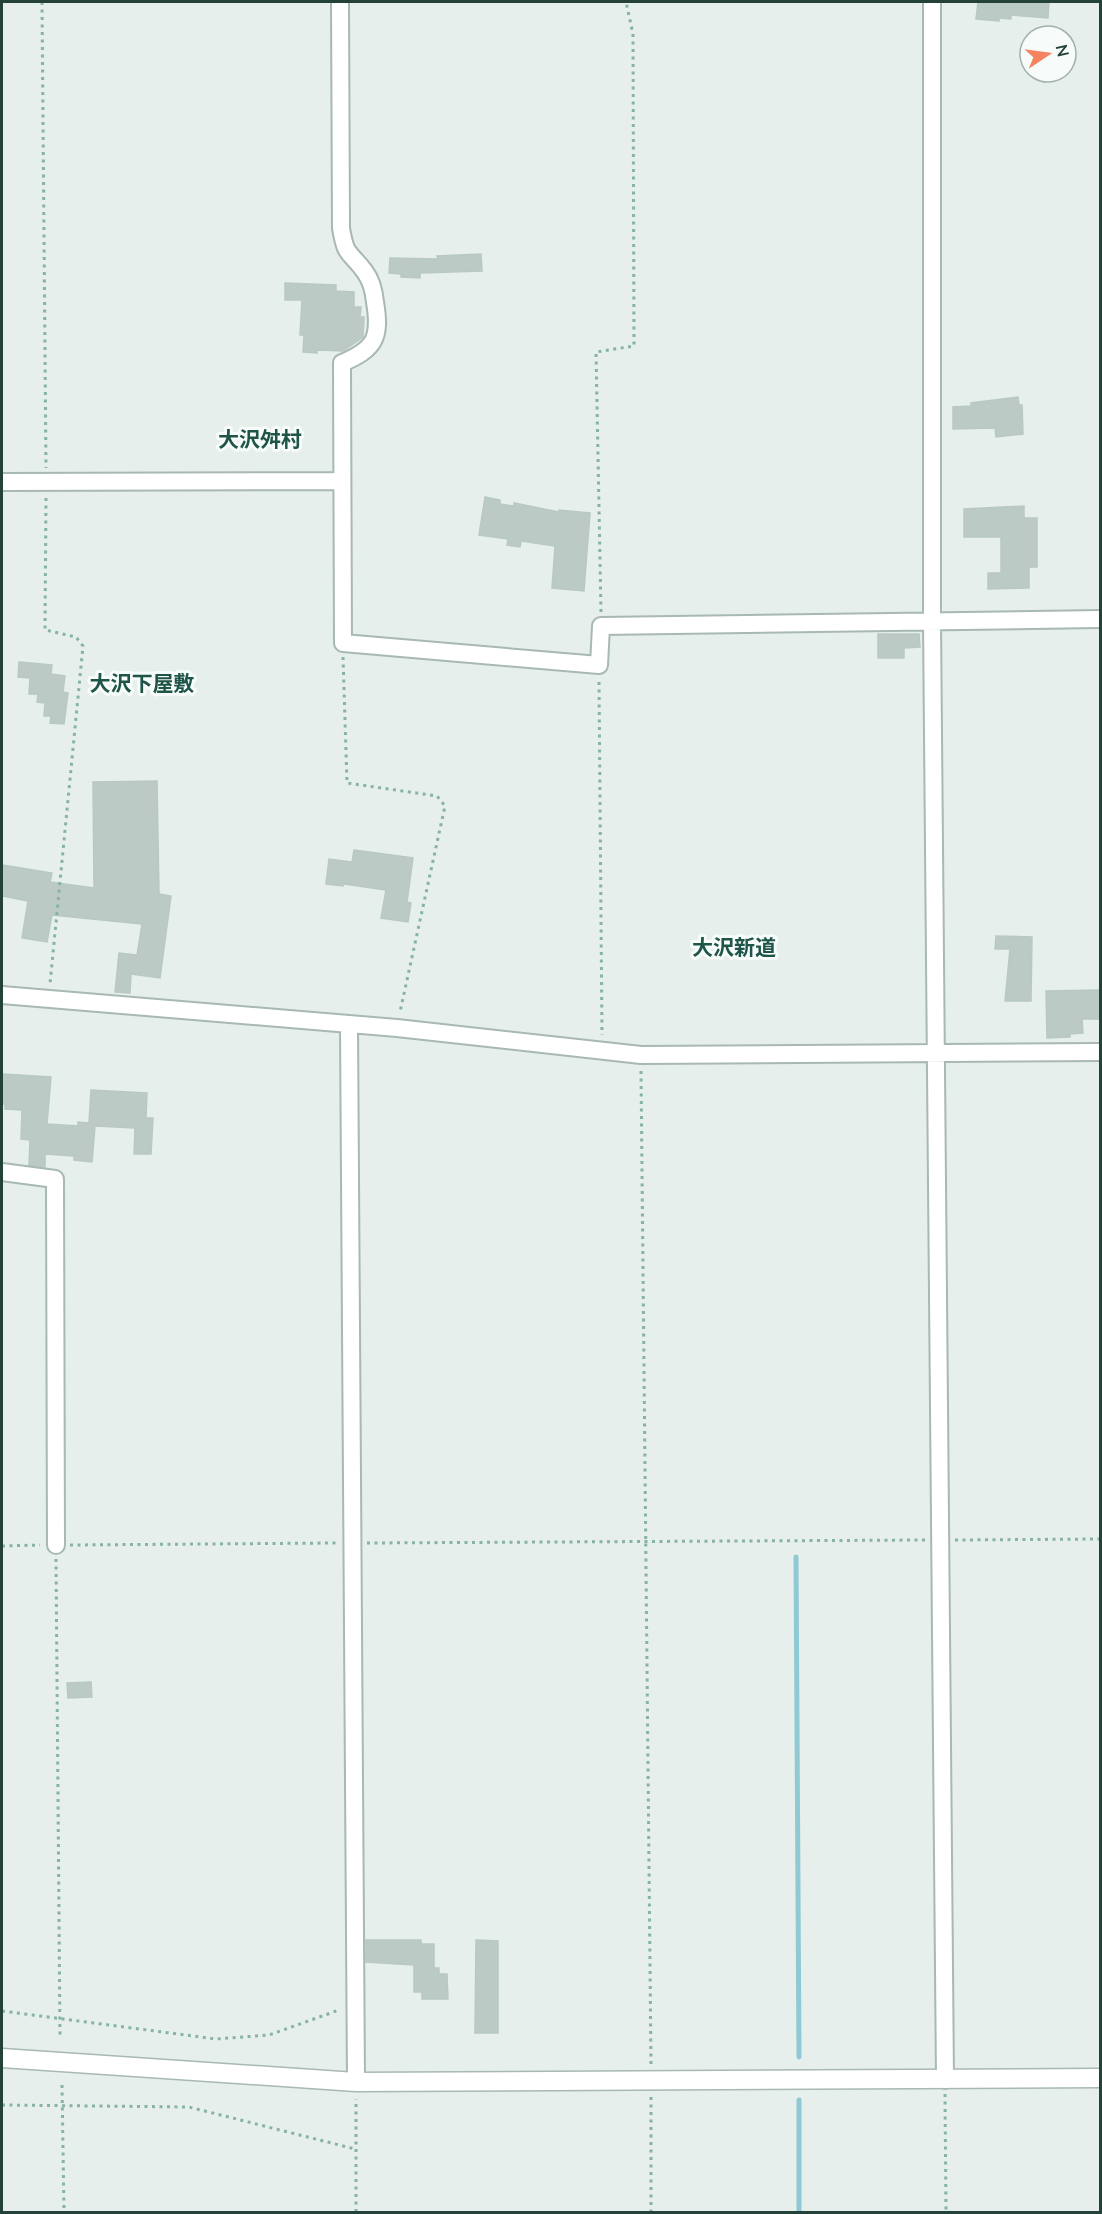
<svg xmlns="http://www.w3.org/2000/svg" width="1102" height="2214" font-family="Mulish,'Noto Sans JP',sans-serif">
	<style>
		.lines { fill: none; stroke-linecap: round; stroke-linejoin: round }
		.stream { stroke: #8ec9d4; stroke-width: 5 }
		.building { fill: #bbcac4; stroke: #b8c9c2; stroke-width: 1.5 }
		.minor-casing { stroke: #a8b8b2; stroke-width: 20 }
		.tertiary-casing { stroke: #a8b8b2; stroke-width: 21 }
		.path { stroke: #86b3a5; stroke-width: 3; stroke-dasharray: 3 4.5; stroke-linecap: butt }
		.minor { stroke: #fff; stroke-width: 16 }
		.tertiary { stroke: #fff; stroke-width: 18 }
		.labels { text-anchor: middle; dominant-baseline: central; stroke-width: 6; stroke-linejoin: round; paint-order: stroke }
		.quarter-label { font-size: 21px; font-weight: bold; fill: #1f5548; stroke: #f7fbf9 }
	</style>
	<rect width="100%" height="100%" fill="#e6efeb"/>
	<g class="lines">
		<path class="stream" d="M796,1557L799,2057
			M799,2100V2212"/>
	</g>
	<path class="building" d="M978,2H1049L1048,18L1011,15V19L999,18V21L976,19Z
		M481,254L482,271L420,273V278L401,277V274L389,273L390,258L438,259L437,256Z
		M285,283L336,285V291L354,292V307H361L360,317H364L363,337L343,351L317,350V353L303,352L304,335H300L302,300H285Z
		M1018,397L1019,405H1022L1023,434L996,437L995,428L953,429V407L971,406V403Z
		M485,497L500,500V504L514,506V503L559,512V510L590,513L584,591L552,588L555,546L521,541L520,547L507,545L508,539L479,535Z
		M1024,506V518H1037V567H1029V588L988,589V573H1001V537H964V509Z
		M878,634H919L920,647L904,648V658H878Z
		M19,662L52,665L51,674L65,676L63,692L68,693L64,724L50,723L51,716H44L45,703L37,702L38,694H29L30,678L18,677Z
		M157,781L159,894L171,896L160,978L131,974L130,993L115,992L119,953L137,955L142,924L52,915L47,942L22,938L28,901L2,896V865L52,873L50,882L94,888L93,782Z
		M354,850L413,858L407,902L411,903L408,922L381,918L386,890L344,884L343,886L326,884L329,859L352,862Z
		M996,936L1032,937L1031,1001H1005L1010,949H995Z
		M1101,990V1019H1082L1083,1033L1070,1034V1037L1047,1038L1046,991Z
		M2,1074L51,1077L47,1124L78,1126V1122L89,1123L91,1090L147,1093L146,1118H153L151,1154H134L135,1128L95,1126L92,1162L74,1160V1156L45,1154V1167L29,1165L30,1140L21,1139L22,1110L5,1109V1104H2Z
		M91,1682L92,1697L68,1698L67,1683Z
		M366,1940H421V1944H434V1968H439V1974H447L448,1999H422V1992H414V1965L366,1962Z
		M476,1940L498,1941V2033H475Z"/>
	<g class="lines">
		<g class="minor-casing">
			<path id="minor" d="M340,2L341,228C346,258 349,250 365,272C371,280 374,292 375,302C381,338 375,349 342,363L343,643L599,665L601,626L1100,619
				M932,2V622L945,2080
				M2,482L342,481
				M2,995L397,1028L641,1055L1100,1052
				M349,1026L356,2082
				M2,1172L55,1179L56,1545"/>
		</g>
		<g class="tertiary-casing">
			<path id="tertiary" d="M2,2058L356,2082L1100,2078"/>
		</g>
		<path class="path" d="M42,2L46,468
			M46,498L45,630L76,637L83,646L50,984
			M601,612L596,352L634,346L633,34L626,2
			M343,657L347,783L437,796L445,806L400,1012
			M599,682L602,1035
			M641,1071L651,2064
			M955,1540L1100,1539
			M367,1543L925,1540
			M70,1545L337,1543
			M2,1546L40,1545
			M56,1559L60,2037
			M2,2011L216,2039L269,2035L339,2010
			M62,2085L64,2212
			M945,2094L946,2212
			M651,2097V2212
			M2,2105L189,2107L355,2149
			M356,2212V2099"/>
		<use href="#minor" class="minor"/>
		<use href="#tertiary" class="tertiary"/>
	</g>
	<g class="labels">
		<g class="quarter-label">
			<text x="260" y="439">大沢舛村</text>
			<text x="142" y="683">大沢下屋敷</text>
			<text x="734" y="947">大沢新道</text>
		</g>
	</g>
	<rect width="1102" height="2214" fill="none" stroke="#24423a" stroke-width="6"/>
	<g transform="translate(1048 54) rotate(77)"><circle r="28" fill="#f7fbf9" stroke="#a3b1ad" stroke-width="1.5"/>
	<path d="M0-4.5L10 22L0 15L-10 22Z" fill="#f4845f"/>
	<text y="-9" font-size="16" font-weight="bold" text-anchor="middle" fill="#24423a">N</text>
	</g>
</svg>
